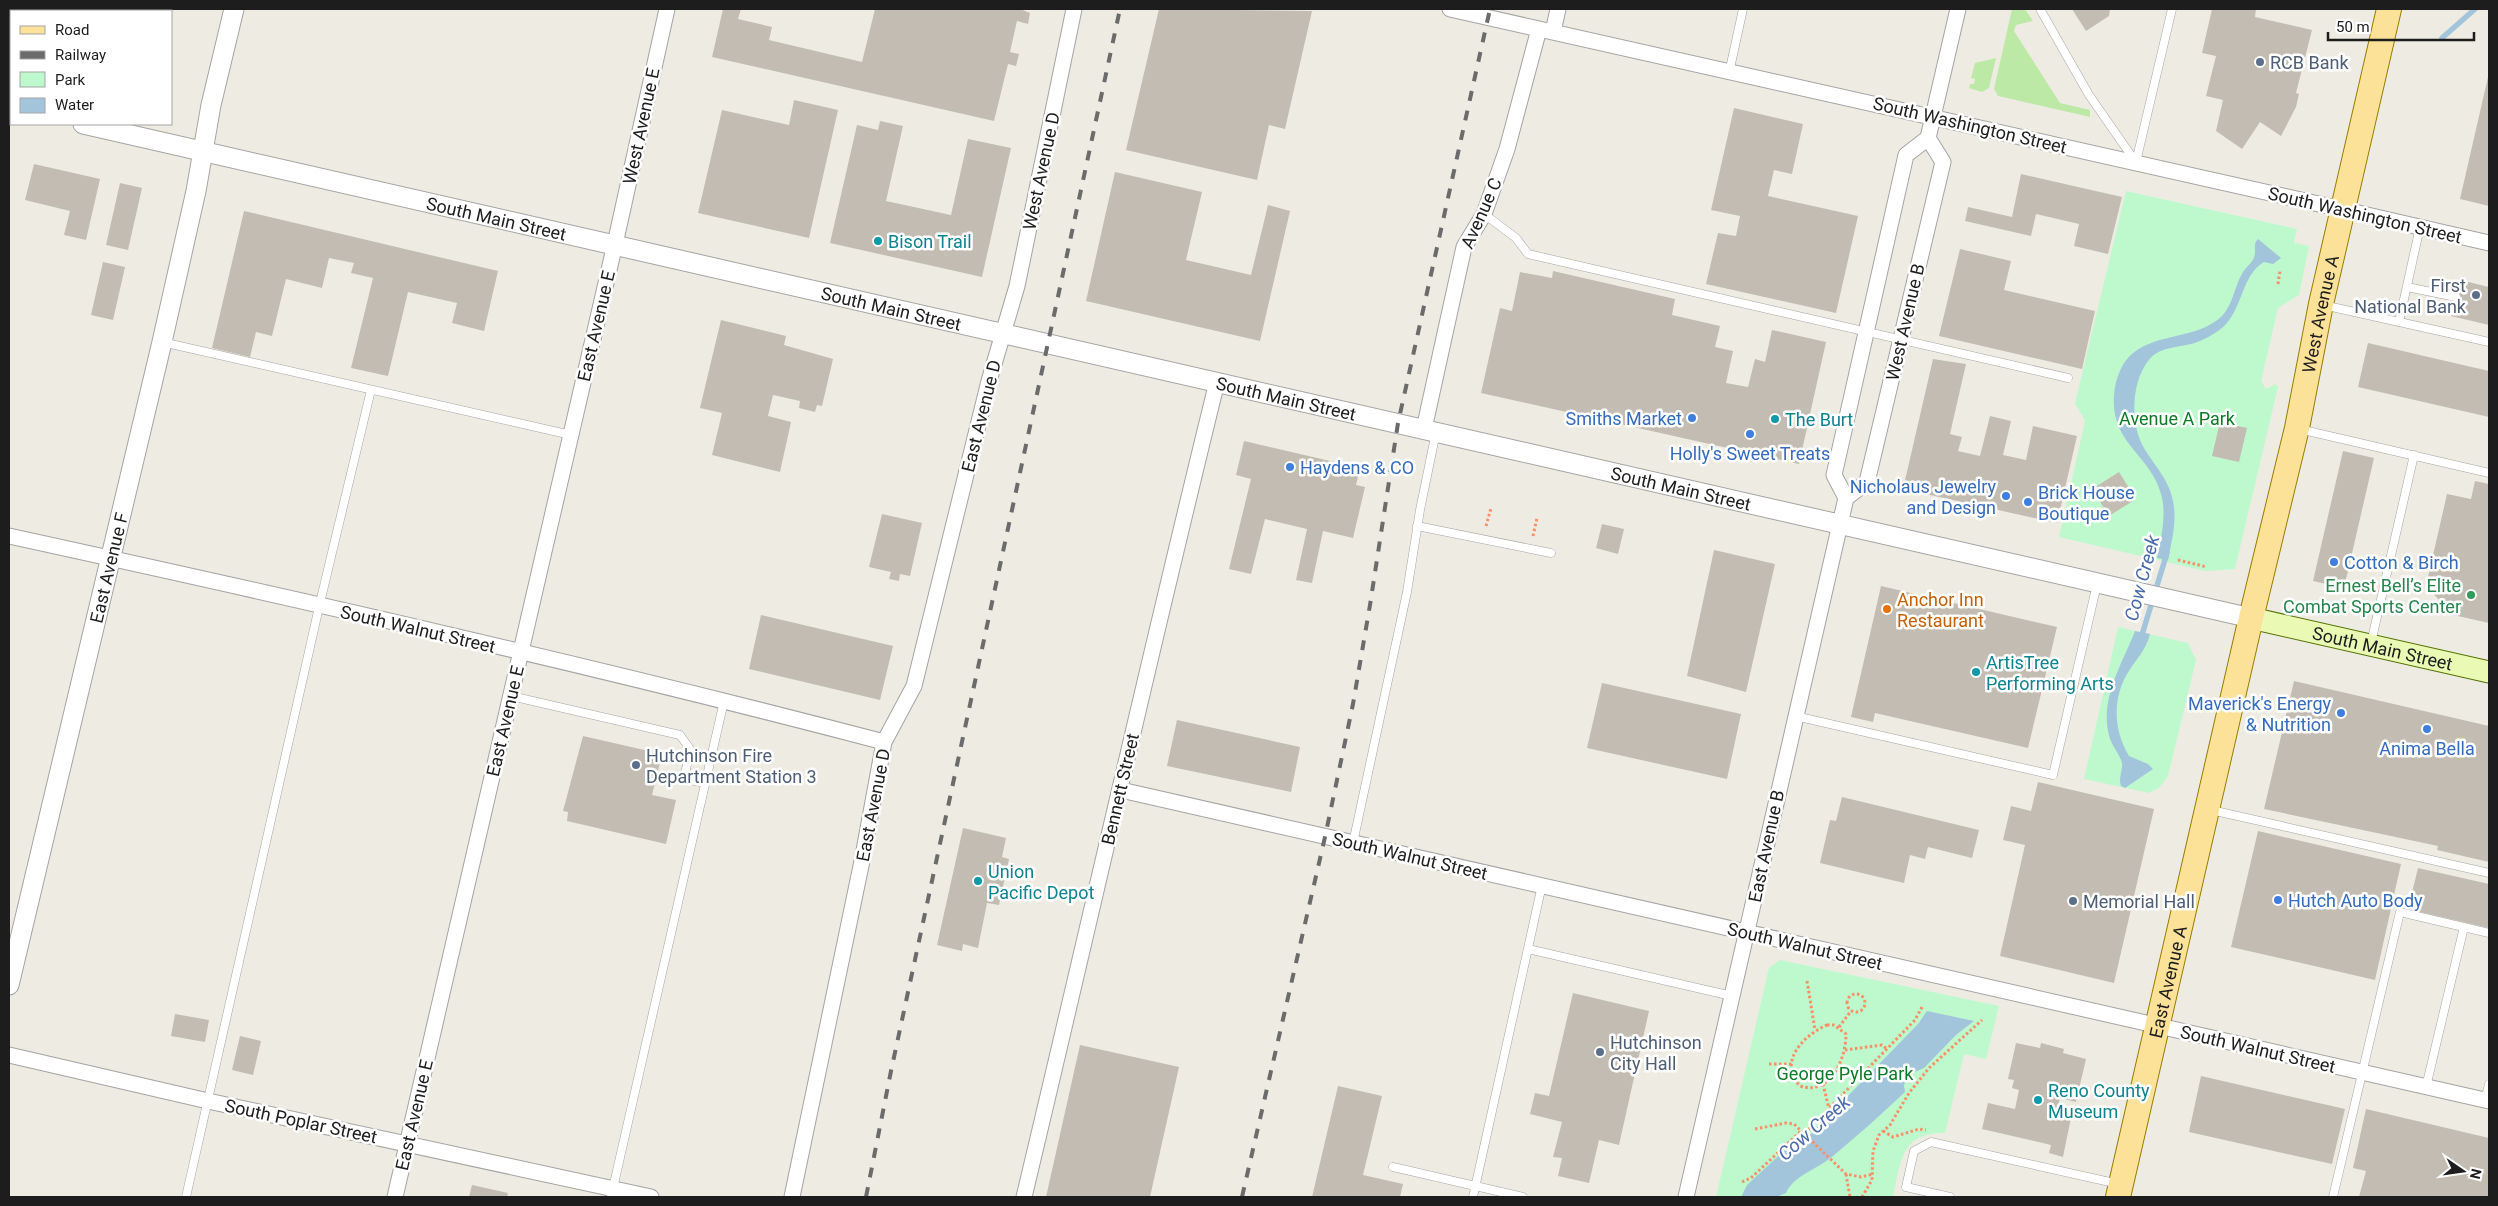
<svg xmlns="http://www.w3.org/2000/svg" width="2498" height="1206" font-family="Roboto,sans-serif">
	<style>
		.grass { fill: #bde9a7 }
		.park { fill: #bef9cd }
		.water { fill: #a2c5dc }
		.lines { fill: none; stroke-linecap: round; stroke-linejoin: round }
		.stream { stroke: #a2c5dc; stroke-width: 5.5 }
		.building { fill: #c3bcb2 }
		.service-casing { stroke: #a4a4a4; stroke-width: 9 }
		.minor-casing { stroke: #a4a4a4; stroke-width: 17 }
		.tertiary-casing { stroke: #a4a4a4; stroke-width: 21 }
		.secondary-casing { stroke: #547304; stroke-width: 23 }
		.primary-casing { stroke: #967d00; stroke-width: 26 }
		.path { stroke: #fa8f67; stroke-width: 3; stroke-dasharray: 2.5 2.5; stroke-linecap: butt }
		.service { stroke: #fff; stroke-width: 8 }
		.minor { stroke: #fff; stroke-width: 15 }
		.tertiary { stroke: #fff; stroke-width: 19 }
		.secondary { stroke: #eafab5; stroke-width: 21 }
		.primary { stroke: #fce299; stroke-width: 24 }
		.rail { stroke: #6b6b6b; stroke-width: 4; stroke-dasharray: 10 10; stroke-linecap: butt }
		.service-dot { fill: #5c6f8a; stroke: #fff; stroke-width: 2 }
		.culture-dot { fill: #0f9aa8; stroke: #fff; stroke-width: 2 }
		.shop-dot { fill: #3f7fe0; stroke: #fff; stroke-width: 2 }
		.leisure-dot { fill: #2e9e5b; stroke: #fff; stroke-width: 2 }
		.food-dot { fill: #e8710a; stroke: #fff; stroke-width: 2 }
		.labels { text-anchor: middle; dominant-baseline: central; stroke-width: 5; stroke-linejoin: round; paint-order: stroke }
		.service-label { font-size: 18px; fill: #4e5e75; stroke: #fff; text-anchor: start }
		.street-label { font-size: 18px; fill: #1d1d1d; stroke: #fff }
		.culture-label { font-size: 18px; fill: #0d838f; stroke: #fff; text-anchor: start }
		.shop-label { font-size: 18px; fill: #366cbe; stroke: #fff; text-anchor: start }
		.park-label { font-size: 18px; fill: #0b7b27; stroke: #fff }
		.leisure-label { font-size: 18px; fill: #27864d; stroke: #fff; text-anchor: end }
		.food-label { font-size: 18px; fill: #c56008; stroke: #fff; text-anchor: start }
		.water-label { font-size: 19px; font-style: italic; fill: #496aac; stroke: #fff }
	</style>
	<rect width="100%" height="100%" fill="#eeece2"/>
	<path class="grass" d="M2012,9H2025L2033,21L2016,25L2014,31L2060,103L2090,110V117L1998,96L1994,89Z
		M1996,58L1989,88L1982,92L1969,88L1970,84H1974L1975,79L1971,78L1975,63Z"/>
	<path class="park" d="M2126,191L2297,229L2294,243L2309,246L2299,295L2278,308L2261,381L2266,389L2275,384L2278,387L2235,569L2205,571L2059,537L2085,421L2075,403Z
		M2118,627L2188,643L2196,660L2168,776L2159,788L2149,793L2084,779Z
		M1780,960L1999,1006L1986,1059L1964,1054L1945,1133C1900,1132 1901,1163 1893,1197H1716L1767,976L1769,968Z"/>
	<path class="water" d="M2258,239L2281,258L2273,264L2264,262C2241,275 2243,310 2222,328C2216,333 2207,338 2200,341C2182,349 2161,344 2148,361C2131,383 2130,425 2144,448C2154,465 2167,477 2172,497C2178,519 2172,539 2168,560L2157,558C2161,537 2167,515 2161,494C2149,451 2106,443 2115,387C2117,376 2123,361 2132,354C2157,332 2197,340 2222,316C2234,303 2234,286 2243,272C2246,267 2253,262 2254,257C2257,250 2252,245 2258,239Z
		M2135,631L2150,634C2146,650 2137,658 2129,671C2112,697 2113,729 2129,756L2148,764L2153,769L2125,788L2121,786C2118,778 2123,770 2122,763C2120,755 2113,747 2110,739C2098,700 2122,665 2135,631Z
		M1927,1011L1974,1021L1956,1035L1924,1068L1910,1074L1904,1085L1905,1092C1882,1114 1858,1135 1833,1156C1818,1169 1794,1175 1786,1193L1776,1197H1741L1747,1185L1798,1138L1803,1142L1918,1024Z"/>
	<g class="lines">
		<path class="stream" d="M2442,38L2475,9
			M2141,638L2167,553"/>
	</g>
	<path class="building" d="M9,9H89V11H11V57L9,56Z
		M723,9H741L738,19L772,27L769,40L862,62L875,9H1020L1030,13L1028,24L1017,21L1010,52L1019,54L1016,66L1008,64L994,121L712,57Z
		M1159,9L1312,11L1285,129L1269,125L1257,180L1126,150Z
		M2072,9H2110L2109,16L2086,31Z
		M2212,9H2256L2255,17L2312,30L2296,93L2299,94L2296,107L2281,136L2260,122L2242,149L2216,131L2223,100L2206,96L2216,56L2202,53Z
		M2488,77H2489V206L2460,199Z
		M794,100L838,110L809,238L698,213L722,110L789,125Z
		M1734,108L1803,124L1792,174L1774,170L1768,196L1858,216L1836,313L1706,284L1718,233L1736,236L1740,216L1711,210Z
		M880,121L903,126L886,201L951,215L968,139L1011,148L982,277L830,243L857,125L878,130Z
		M34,164L100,179L86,240L64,235L70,211L25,200Z
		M1115,172L1202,192L1186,260L1251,275L1268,205L1290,211L1260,341L1086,301Z
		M2021,174L2122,197L2108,254L2074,246L2079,224L2036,214L2031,236L1965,221L1968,207L2012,217Z
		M120,183L142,188L128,250L106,245Z
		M244,211L498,271L484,331L452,323L457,303L408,292L388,376L351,368L373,278L351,273L354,263L329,258L322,288L286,279L272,336L256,332L250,357L212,348Z
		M1960,249L2011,261L2004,290L2095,311L2082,369L1939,336Z
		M103,262L125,267L113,320L91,315Z
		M1553,271L1675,299L1672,315L1720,326L1715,347L1733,351L1726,383L1748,387L1755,359L1765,362L1772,330L1826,342L1799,464L1481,393L1500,308L1512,311L1520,272L1552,278Z
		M2460,280L2489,287V325L2451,316Z
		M721,320L786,336L784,345L833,359L822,406L817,405L815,412L799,408L800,401L773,395L768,416L791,422L780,472L712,455L722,413L700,408Z
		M2368,343L2489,371V417L2358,387Z
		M1933,359L1966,364L1950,434L1962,437L1958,451L1980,456L1990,416L2011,421L2003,455L2026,460L2033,426L2077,436L2057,523L1903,489Z
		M2220,422L2247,428L2239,462L2212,456Z
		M1244,441L1360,468L1356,485L1365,487L1353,538L1323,531L1312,583L1296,580L1307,529L1265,519L1251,574L1229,569L1251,479L1236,475Z
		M2343,451L2374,458L2344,588L2313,581Z
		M2119,472L2136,499L2109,516L2092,489Z
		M2475,481L2489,484V623L2440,612L2442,603L2426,586L2447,494L2471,499Z
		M882,514L922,523L910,576L900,574L899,581L889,579L891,572L869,567Z
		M1602,524L1624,529L1618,554L1596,548Z
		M1714,550L1775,564L1746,692L1687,676Z
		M1881,586L2057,627L2028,748L1875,713L1873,722L1851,717Z
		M761,615L893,646L880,700L749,669Z
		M2294,681L2489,726V862L2437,850L2438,846L2264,809Z
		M1602,683L1741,714L1727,779L1587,748Z
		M1177,720L1300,747L1291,792L1167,766Z
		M583,736L662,754L652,795L676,800L666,844L567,821L568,812L563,811Z
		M2038,782L2154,809L2114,983L2000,956L2025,845L2003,840L2011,806L2031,811Z
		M1842,797L1979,830L1972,858L1928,847L1925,859L1910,855L1904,883L1820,863L1830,820L1836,821Z
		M963,828L1006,838L1002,857L1009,859L999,905L987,903L978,948L963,944L962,951L937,945Z
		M2258,831L2401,864L2375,980L2231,947Z
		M2418,868L2489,884V928L2408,909Z
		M1573,993L1649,1011L1619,1145L1599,1140L1589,1183L1558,1176L1562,1158L1553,1157L1562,1122L1530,1114L1535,1093L1549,1096Z
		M175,1014L209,1020L205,1042L171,1036Z
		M240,1036L261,1041L253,1075L232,1070Z
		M2016,1043L2040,1048L2041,1043L2064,1049L2063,1053L2086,1059L2076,1102L2060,1098L2057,1110L2072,1113L2063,1157L2049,1153L2051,1145L1982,1129L1988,1103L2015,1109L2019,1090L2012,1088L2014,1080L2008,1079Z
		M1080,1045L1179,1067L1150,1197H1046Z
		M2201,1076L2345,1109L2332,1164L2189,1132Z
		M1338,1086L1382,1096L1363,1175L1403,1184L1400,1197H1312Z
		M2366,1109L2489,1138V1197H2359L2366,1171L2353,1168Z
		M472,1185L508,1193L507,1197H469Z"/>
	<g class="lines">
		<g class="service-casing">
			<path id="service" d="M2040,9L2089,95L2135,161
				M1729,73L1743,9
				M2136,162L2172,9
				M1484,214L1516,238L1528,254L2068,378
				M2407,287L2456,297
				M2323,305L2489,342
				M2399,322L2420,227
				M162,342L571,435
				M2299,429L2489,473
				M1417,526L1551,553
				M2371,643L2414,455
				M511,696L680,735L690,749L684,779L706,783
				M1795,716L2053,775L2097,584
				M2211,810L2489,873
				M1353,843L1407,592L1420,510L1436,432
				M1528,949L1732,996
				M2426,1087L2464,927
				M2485,1101L2489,1084
				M1393,1167L1523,1197
				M186,1197L319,607L371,390
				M611,1197L724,701
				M1473,1197L1542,885
				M1950,1197L1906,1187L1914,1151L1931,1142L2119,1184
				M2333,1197L2400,912L2489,933"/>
		</g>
		<g class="minor-casing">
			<path id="minor" d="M1450,9C1796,87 2143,163 2489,243
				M1553,32L1558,9
				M1424,429L1464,247L1484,214L1507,149L1539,29
				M1846,498L1867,482L1943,162L1928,138
				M9,536C302,600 594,666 884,742
				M1121,790L2489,1101
				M9,1055L208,1101L651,1197
				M395,1197L615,244L667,9
				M792,1197L862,861L884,742L914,686L989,381L1017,286L1074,9
				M1024,1197C1089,925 1150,653 1217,382
				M1686,1197L1846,498L1834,475L1906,155L1928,138L1958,9"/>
		</g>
		<g class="tertiary-casing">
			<g id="tertiary">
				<path d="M9,107H11"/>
				<path id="s1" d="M83,124L2251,618"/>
				<path id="s2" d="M9,985L162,342L196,191L211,105L234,9"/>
			</g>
		</g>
		<g class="secondary-casing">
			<g id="secondary">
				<path id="s3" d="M2251,618L2489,672"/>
			</g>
		</g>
		<g class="primary-casing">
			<g id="primary">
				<path id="s4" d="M2118,1197L2251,618L2297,428L2321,304L2389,9"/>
			</g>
		</g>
		<path class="path" d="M2278,284L2280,271
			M1486,526L1491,508
			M1533,536L1537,518
			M2178,560L2207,567
			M1807,981L1815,1030
			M1847 1003a9 9 0 1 1 18 0a9 9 0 1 1-18 0Z
			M1827,1025H1834L1846,1034C1846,1059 1830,1096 1800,1086C1777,1062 1804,1035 1827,1025Z
			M1839,1027L1851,1011
			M1845,1050L1882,1045L1887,1049
			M1769,1064H1792
			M1823,1084L1829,1109
			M1755,1129L1786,1123L1794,1124L1846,1174L1861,1177L1873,1174
			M1883,1131L1893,1137L1919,1129L1926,1130
			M1805,1133L1915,1020L1922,1007
			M1846,1174L1850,1197
			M1742,1182L1751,1178L1802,1130
			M1862,1197L1872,1180L1873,1151L1879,1135L1890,1125L1909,1093L1929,1068L1982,1020"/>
		<use href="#service" class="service"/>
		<use href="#minor" class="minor"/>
		<use href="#tertiary" class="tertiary"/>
		<use href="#secondary" class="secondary"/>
		<use href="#primary" class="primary"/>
		<path class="rail" d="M866,1197L891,1071L1120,9
			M1242,1197L1325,837L1353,704L1370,605L1398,423L1490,9"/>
	</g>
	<g class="service-dot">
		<circle cx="2260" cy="62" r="5"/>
		<circle cx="2476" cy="295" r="5"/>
		<circle cx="636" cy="765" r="5"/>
		<circle cx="2073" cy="901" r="5"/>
		<circle cx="1600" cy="1052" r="5"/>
	</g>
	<g class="culture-dot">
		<circle cx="878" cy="241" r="5"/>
		<circle cx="1775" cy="419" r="5"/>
		<circle cx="1976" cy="672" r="5"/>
		<circle cx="978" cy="881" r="5"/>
		<circle cx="2038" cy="1100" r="5"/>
	</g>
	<g class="shop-dot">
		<circle cx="1692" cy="418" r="5"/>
		<circle cx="1750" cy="434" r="5"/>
		<circle cx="1290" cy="467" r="5"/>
		<circle cx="2006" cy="496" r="5"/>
		<circle cx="2028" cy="502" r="5"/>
		<circle cx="2334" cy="562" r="5"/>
		<circle cx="2341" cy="713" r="5"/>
		<circle cx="2427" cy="729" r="5"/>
		<circle cx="2278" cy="900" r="5"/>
	</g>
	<circle class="leisure-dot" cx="2471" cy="595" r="5"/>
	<circle class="food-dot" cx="1887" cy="609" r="5"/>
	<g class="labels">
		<g class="service-label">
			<text x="2270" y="62">RCB Bank</text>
			<text x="2466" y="285" text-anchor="end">First<tspan x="2466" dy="21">National Bank</tspan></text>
			<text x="646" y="755">Hutchinson Fire<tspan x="646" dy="21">Department Station 3</tspan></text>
			<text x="2083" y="901">Memorial Hall</text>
			<text x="1610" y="1042">Hutchinson<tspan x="1610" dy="21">City Hall</tspan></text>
		</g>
		<g class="street-label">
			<text transform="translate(1970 125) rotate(13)">South Washington Street</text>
			<text transform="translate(641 126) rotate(-78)">West Avenue E</text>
			<text transform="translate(1041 171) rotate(-78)">West Avenue D</text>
			<text transform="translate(1481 213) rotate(-66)">Avenue C</text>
			<text transform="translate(2365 215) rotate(13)">South Washington Street</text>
			<text stroke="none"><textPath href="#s1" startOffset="424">South Main Street</textPath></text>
			<text stroke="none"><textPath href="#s1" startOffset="829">South Main Street</textPath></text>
			<text stroke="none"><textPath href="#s4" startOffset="906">West Avenue A</textPath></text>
			<text transform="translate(1905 322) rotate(-77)">West Avenue B</text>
			<text transform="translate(596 326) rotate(-77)">East Avenue E</text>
			<text stroke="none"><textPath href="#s1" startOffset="1234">South Main Street</textPath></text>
			<text transform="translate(981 416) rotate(-76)">East Avenue D</text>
			<text stroke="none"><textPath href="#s1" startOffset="1639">South Main Street</textPath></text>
			<text stroke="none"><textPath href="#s2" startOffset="429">East Avenue F</textPath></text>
			<text transform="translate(418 629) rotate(13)">South Walnut Street</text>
			<text stroke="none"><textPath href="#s3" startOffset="135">South Main Street</textPath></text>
			<text transform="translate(505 721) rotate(-77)">East Avenue E</text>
			<text transform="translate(1120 789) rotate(-77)">Bennett Street</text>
			<text transform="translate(873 805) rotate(-79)">East Avenue D</text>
			<text transform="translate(1766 846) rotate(-78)">East Avenue B</text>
			<text transform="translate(1410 856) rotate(13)">South Walnut Street</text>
			<text transform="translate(1805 946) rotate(13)">South Walnut Street</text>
			<text stroke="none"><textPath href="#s4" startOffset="221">East Avenue A</textPath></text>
			<text transform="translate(2258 1049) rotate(13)">South Walnut Street</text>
			<text transform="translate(414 1115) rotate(-77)">East Avenue E</text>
			<text transform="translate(301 1121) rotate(12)">South Poplar Street</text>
		</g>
		<g class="culture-label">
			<text x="888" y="241">Bison Trail</text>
			<text x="1785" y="419">The Burt</text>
			<text x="1986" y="662">ArtisTree<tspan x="1986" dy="21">Performing Arts</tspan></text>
			<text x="988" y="871">Union<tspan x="988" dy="21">Pacific Depot</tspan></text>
			<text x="2048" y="1090">Reno County<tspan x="2048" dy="21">Museum</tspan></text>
		</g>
		<g class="shop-label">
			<text x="1682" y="418" text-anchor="end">Smiths Market</text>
			<text x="1750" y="453" text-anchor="middle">Holly's Sweet Treats</text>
			<text x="1300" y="467">Haydens &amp; CO</text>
			<text x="1996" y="486" text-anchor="end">Nicholaus Jewelry<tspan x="1996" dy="21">and Design</tspan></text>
			<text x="2038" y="492">Brick House<tspan x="2038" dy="21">Boutique</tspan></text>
			<text x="2344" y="562">Cotton &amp; Birch</text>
			<text x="2331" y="703" text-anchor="end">Maverick's Energy<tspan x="2331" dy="21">&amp; Nutrition</tspan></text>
			<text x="2427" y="748" text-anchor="middle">Anima Bella</text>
			<text x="2288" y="900">Hutch Auto Body</text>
		</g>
		<g class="park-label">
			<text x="2177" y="418">Avenue A Park</text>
			<text x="1845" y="1073">George Pyle Park</text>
		</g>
		<g class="leisure-label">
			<text x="2461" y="585">Ernest Bell’s Elite<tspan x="2461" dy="21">Combat Sports Center</tspan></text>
		</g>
		<g class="food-label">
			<text x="1897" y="599">Anchor Inn<tspan x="1897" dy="21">Restaurant</tspan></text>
		</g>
		<g class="water-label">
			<text transform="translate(2142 578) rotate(-75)">Cow Creek</text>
			<text transform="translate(1814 1128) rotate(-41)">Cow Creek</text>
		</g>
	</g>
	<rect width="2498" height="1206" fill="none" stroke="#1d1d1d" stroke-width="20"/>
	<rect x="10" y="10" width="162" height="115" fill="#ffffff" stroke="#a5a5a5"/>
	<rect x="20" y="26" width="25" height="8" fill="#fce299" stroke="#a5a5a5"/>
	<text x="55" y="35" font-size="15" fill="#1d1d1d">Road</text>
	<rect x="20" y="51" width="25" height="8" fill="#6b6b6b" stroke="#a5a5a5"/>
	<text x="55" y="60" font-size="15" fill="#1d1d1d">Railway</text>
	<rect x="20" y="72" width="25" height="15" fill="#bef9cd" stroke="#a5a5a5"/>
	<text x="55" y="85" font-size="15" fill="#1d1d1d">Park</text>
	<rect x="20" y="98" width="25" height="15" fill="#a2c5dc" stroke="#a5a5a5"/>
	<text x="55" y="110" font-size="15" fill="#1d1d1d">Water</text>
	<g transform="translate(2463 1171) rotate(103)" stroke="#ffffff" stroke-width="4" paint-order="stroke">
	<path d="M0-4L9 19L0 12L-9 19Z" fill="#1d1d1d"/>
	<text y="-8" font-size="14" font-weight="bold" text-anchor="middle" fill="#1d1d1d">N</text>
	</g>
	<path d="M2328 32v8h146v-8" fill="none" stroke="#1d1d1d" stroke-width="2.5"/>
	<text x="2336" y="32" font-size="15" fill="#1d1d1d" stroke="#ffffff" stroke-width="4" paint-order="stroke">50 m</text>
</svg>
